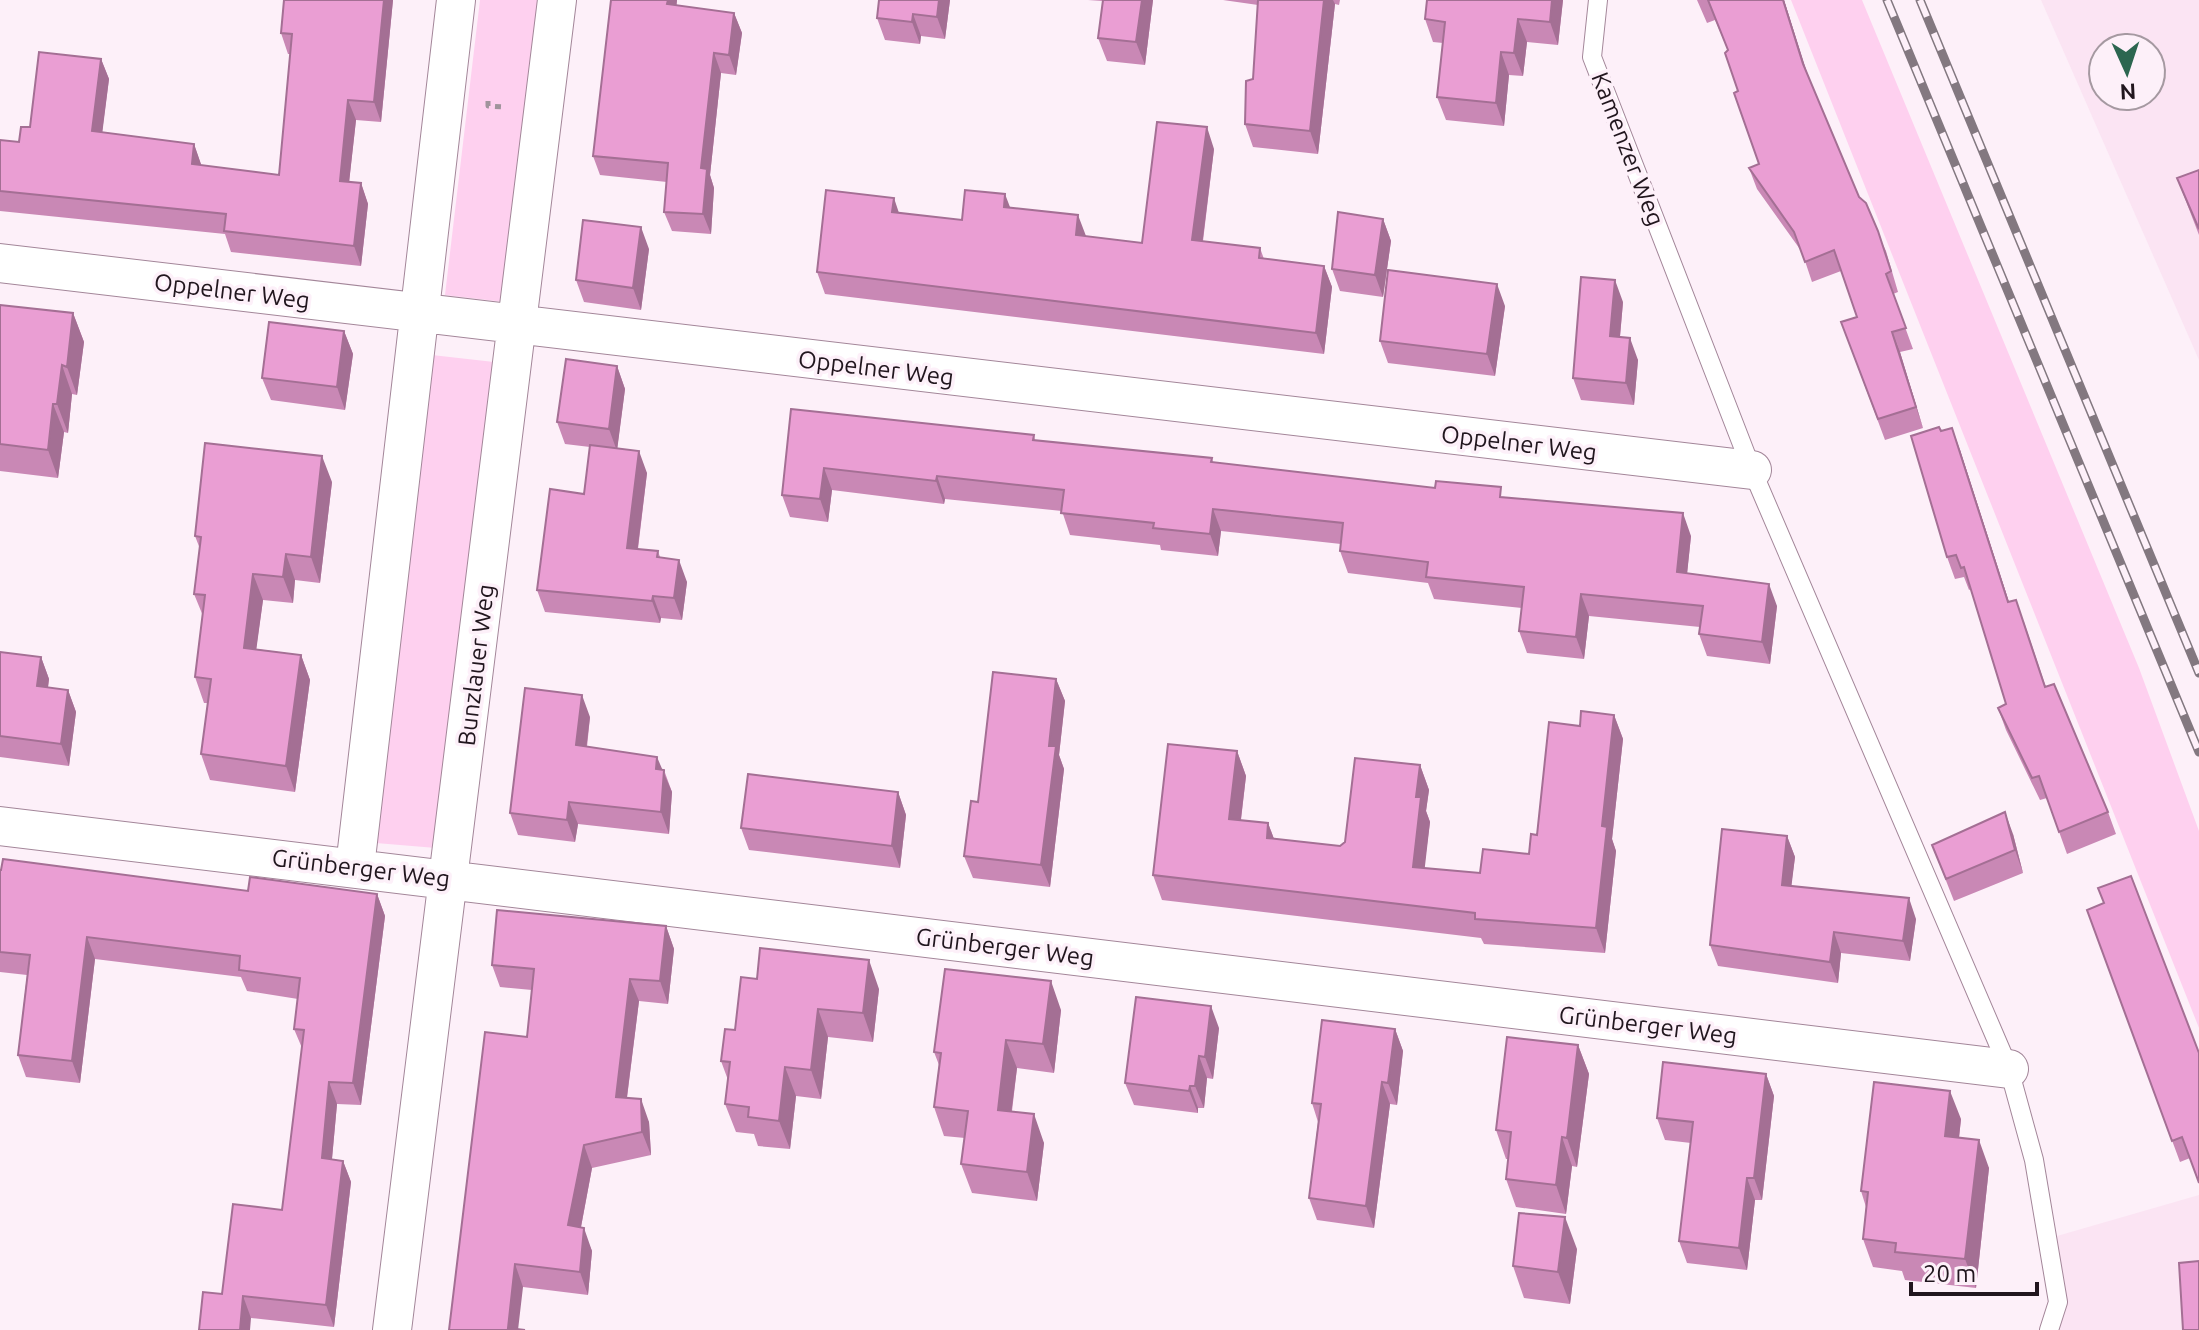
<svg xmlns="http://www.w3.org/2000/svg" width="2199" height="1330" font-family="Ubuntu,sans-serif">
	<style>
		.built { fill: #fbe4f3; fill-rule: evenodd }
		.green { fill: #fed0ef }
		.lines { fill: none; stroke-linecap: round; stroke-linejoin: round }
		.lane-casing { stroke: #a38699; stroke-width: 20 }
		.street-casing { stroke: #a38699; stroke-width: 40 }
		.path { stroke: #a0949c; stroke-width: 5; stroke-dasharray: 6 6; stroke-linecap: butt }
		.lane { stroke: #fff; stroke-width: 18 }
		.street { stroke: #fff; stroke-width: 38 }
		.rail-casing { stroke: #837880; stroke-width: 9 }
		.rail { stroke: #fdf0f9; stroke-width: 6; stroke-dasharray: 18; stroke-linecap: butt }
		.wall { fill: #c988b5 }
		.shaded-wall { fill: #a46f94 }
		.building { fill: #ea9ed3; stroke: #a46f94; stroke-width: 2 }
		.labels { text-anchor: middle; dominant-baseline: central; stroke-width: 7; stroke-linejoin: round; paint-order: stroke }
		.street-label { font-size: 24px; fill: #21161e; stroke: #fdf0f9 }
	</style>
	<rect width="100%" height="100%" fill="#fdf0f9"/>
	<path class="built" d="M2041,0H2199V360ZM2103,48H2151V96H2103Z
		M2199,1195V1330H2051L2059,1301L2057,1236Z"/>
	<path class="green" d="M480,0H540L504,302L445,295Z
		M1791,0H1862L2139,668L2199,831V1028Z
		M432,355L494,362L436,848L376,843Z"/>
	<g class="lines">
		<g class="lane-casing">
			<path id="lane" d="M1598,0L1592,57L1752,470L2009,1069L2034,1160L2058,1302L2049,1330"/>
		</g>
		<g class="street-casing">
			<path id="street" d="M0,263L1752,470
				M0,826L2009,1069
				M355,867L456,0
				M392,1330L557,0"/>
		</g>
		<path class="path" d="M488,101V106L505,107"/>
		<use href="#lane" class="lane"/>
		<use href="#street" class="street"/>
		<g class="rail-casing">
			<path id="rail" d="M1887,0L2199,752
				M1920,0L2199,673"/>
		</g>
		<use href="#rail" class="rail"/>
	</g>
	<path class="wall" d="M284,0H393L381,122L356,120L349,182L361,183L368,204L361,266L231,252L225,234L0,211V140L19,142L30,127L101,59L109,79L102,132L194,144L201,165L279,175L291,54H288L281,33Z
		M611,0H677L676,5L734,13L742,33L736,75L721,73L710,175L714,188L711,234L672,231L664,212L667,182L600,175L593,156Z
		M950,0L945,39L921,36L920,44L885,40L877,18Z
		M1088,0H1153L1145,65L1107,61L1098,38L1103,1Z
		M1223,0H1340L1339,5L1335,4L1318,154L1253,147L1245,124L1253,79L1258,5Z
		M1563,0L1558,45L1527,42L1523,76L1509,75L1504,126L1446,120L1437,97L1443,43L1433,42L1425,19Z
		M1697,0H1784L1807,74L1859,197L1886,251L1898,292L1893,294L1913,349L1900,352L1923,428L1885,440L1841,322L1857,317L1841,271L1812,282L1802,252L1757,189L1749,168L1759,164L1728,50L1715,20L1707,23Z
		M1214,149L1203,241L1260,248L1264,259L1324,266L1332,287L1324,354L825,294L817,272L899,213L962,220L1010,207L1086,236L1142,243Z
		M2199,170V235L2177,178Z
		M1383,219L1391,241L1383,297L1340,291L1332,269Z
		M649,249L641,310L584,302L576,280Z
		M1623,302L1620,337L1638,360L1634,405L1581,400L1573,378Z
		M0,305L73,313L84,342L77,395L72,394L68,433L64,432L58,478L0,471Z
		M1505,306L1495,376L1388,363L1380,341Z
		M344,331L353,354L345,410L271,400L262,378Z
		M617,366L625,389L617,449L647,473L638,549L658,551L660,557L687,582L682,620L661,618L660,623L545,612L537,590L584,494L590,447L565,444L557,422Z
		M791,409L1034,435L1035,440L1212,458L1213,462L1504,497L1691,536L1687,573L1777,606L1770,664L1707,656L1699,634L1700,627L1589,616L1584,659L1527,653L1519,631L1522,608L1434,599L1428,583L1348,573L1340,551L1341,544L1221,531L1218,556L1161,550L1160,545L1070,535L1062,511L945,499L944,504L832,490L828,522L790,517L782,495Z
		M1960,450L2009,602L2024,622L2046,687L2108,812L2116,834L2067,854L2047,798L2040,800L2006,730L1998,708L2006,704L1971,589L1969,590L1964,577L1955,579L1947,557Z
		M332,482L320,583L295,580L293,603L263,600L256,649L301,655L310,680L295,792L210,780L201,754L208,703H204L195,677L203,616L194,594L200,549L195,536Z
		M0,652L41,657L49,679L48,688L68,690L76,712L69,766L0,757Z
		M1056,679L1065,701L1059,755L1064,769L1050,887L973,878L964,856L978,802Z
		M1614,715L1623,739L1612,839L1616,851L1605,953L1484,944L1481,938L1162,900L1153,875L1237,751L1246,776L1241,820L1268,823L1274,839L1340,846L1420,765L1429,790L1426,811L1430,822L1424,868L1480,873L1529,854L1580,726Z
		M590,717L587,747L664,770L672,792L669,834L578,824L575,842L518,835L510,813Z
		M898,792L906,815L900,868L749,850L741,828Z
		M2013,834L2023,873L1954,901L1932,845Z
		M1787,836L1795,857L1791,886L1916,919L1910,961L1841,953L1838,983L1718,966L1710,945Z
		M0,870L248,891L377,894L385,916L361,1105L337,1104L332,1159L343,1161L351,1182L334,1327L251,1318L222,1294L282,1210L302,1048L294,1029L298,999L247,991L241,977L95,959L80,1083L26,1077L18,1055L27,975L0,972Z
		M2087,910L2199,1053L2190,1158L2180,1162Z
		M666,926L674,949L668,1004L639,1001L627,1098L649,1122L651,1155L592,1168L581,1227L592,1251L588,1295L523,1287L449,1330L527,1037L532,990L500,987L492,965Z
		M757,979L879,989L873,1042L828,1037L821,1099L796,1096L790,1149L758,1146L754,1134L736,1132L725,1104L728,1080L721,1061Z
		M1061,1010L1054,1073L1017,1068L1012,1111L1044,1143L1037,1201L972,1193L961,1164L965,1138L944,1136L934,1107L939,1065L934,1052Z
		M1219,1028L1213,1079L1207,1078L1204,1108H1198V1113L1134,1105L1125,1083Z
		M1395,1029L1403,1051L1397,1105L1390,1104L1374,1228L1317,1220L1309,1198L1318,1122L1312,1103Z
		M1578,1045L1589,1074L1577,1167L1572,1166L1566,1214L1516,1207L1506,1179L1508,1159H1506L1496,1130Z
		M1766,1074L1774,1096L1762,1200H1755L1747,1270L1687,1263L1679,1241L1691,1143L1665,1140L1657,1118Z
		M1961,1119L1959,1138L1989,1168L1976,1288L1905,1280L1902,1271L1873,1267L1863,1239L1866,1207L1861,1191Z
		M1577,1249L1570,1304L1524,1298L1513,1266Z"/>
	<path class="shaded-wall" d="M384,0H393L381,122L374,102Z
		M668,0H677L675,24L667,4Z
		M939,0H950L945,39L937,17Z
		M1142,0H1153L1145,65L1136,42Z
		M1324,0H1333L1335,4L1318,154L1310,131Z
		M1552,0H1563L1558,45L1550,22Z
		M1783,0H1784L1811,85L1803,64Z
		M734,13L742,33L736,75L729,55Z
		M913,14L921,36L920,44L912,22Z
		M1518,19L1527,42L1523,76L1514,53Z
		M1501,52L1509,75L1504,126L1496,103Z
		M714,53L721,73L710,175L714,188L711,234L703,214L701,168Z
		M101,59L109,79L100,151L92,131Z
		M348,100L356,120L347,201L340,181Z
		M1207,127L1214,149L1200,262L1192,240Z
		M194,144L201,164L199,184L192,164Z
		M361,183L368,204L361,266L354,246Z
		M1005,194L1013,215L1004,207Z
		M894,198L901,219L892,212Z
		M1078,215L1086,236L1076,235Z
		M1383,219L1391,241L1383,297L1375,275Z
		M641,227L649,249L641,310L633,288Z
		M1324,266L1332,287L1324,354L1316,333Z
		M1615,280L1623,302L1618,358L1610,336Z
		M1497,284L1505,306L1495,376L1487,354Z
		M73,313L84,342L77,395L67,367Z
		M344,331L353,354L345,410L337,387Z
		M1892,332L1900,352L1923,428L1916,407Z
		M1630,338L1638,360L1634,405L1626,383Z
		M62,365L72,394L68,433L57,404Z
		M617,366L625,389L617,451L609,429Z
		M53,404L64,432L58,478L48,450Z
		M1952,428L1960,450L2016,624L2008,602Z
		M639,451L647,473L635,570L627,548Z
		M322,456L332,482L320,583L311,557Z
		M824,468L832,490L828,522L820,499Z
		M937,476L945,499L944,504L936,481Z
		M1213,509L1221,531L1218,556L1210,534Z
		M1683,513L1691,536L1685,594L1677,572Z
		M286,554L295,580L293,603L283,577Z
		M679,560L687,582L682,620L674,598Z
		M253,574L263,600L253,674L244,648Z
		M1769,584L1777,606L1770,664L1762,642Z
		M1581,594L1589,616L1584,659L1576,637Z
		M653,596L661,618L660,623L652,601Z
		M301,655L310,680L295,792L286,766Z
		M41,657L49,679L45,708L37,686Z
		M1056,679L1065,701L1059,755L1064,769L1050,887L1041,865L1049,746Z
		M68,690L76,712L69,766L61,744Z
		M582,695L590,717L584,767L576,745Z
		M1614,715L1623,739L1612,839L1616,851L1605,953L1596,928L1602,826Z
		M1237,751L1246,776L1238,843L1229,819Z
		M657,757L672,792L669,834L661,812L656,769Z
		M1420,765L1429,790L1426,811L1430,822L1422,892L1413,867L1416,797Z
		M898,792L906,815L900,868L892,846Z
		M569,802L578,824L575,842L567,820Z
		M2005,812L2013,834L2023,873L2015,850Z
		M1268,823L1277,847L1267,838Z
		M1787,836L1795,857L1789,906L1782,885Z
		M377,894L385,916L361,1105L353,1083Z
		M1909,898L1916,919L1910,961L1903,941Z
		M666,926L674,949L668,1004L660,981Z
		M1834,932L1841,953L1838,983L1830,962Z
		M87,937L95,959L80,1083L72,1061Z
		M869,960L879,989L873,1042L863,1013Z
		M630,979L639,1001L624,1120L616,1097Z
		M1051,981L1061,1010L1054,1073L1043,1044Z
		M1211,1006L1219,1028L1213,1079L1205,1057Z
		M818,1009L828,1037L821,1099L811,1070Z
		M1395,1029L1403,1051L1397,1105L1388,1083Z
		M1006,1040L1017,1068L1008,1138L998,1110Z
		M1578,1045L1589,1074L1577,1167L1567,1138Z
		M1199,1056L1207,1078L1204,1108L1195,1086Z
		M785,1067L796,1096L790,1149L779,1121Z
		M1766,1074L1774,1096L1762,1200L1754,1178Z
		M329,1082L337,1104L330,1180L322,1158Z
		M1382,1082L1390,1104L1374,1228L1366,1206Z
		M1190,1086L1198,1108V1113L1189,1091Z
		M1950,1091L1961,1119L1956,1164L1945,1136Z
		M641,1099L649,1122L651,1155L642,1132Z
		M1034,1114L1044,1143L1037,1201L1027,1172Z
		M1562,1137L1572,1166L1566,1214L1556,1185Z
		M1979,1140L1989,1168L1976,1288L1965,1259Z
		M584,1145L592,1168L577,1248L568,1225Z
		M343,1161L351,1182L334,1327L326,1305Z
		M1747,1178L1755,1200L1747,1270L1739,1248Z
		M1565,1217L1577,1249L1570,1304L1558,1272Z
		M584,1228L592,1251L588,1295L580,1272Z
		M515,1264L523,1287L518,1330L508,1328Z
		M243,1296L251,1318L250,1330H240Z"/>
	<path class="building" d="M284,0H384L374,102L348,100L340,181L361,183L354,246L224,231L226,214L0,191V140L19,142L21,127H30L39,52L101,59L92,131L194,144L192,164L279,175L292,34L281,33Z
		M611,0H668L667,4L734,13L729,55L714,53L701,168L707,169L703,214L664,212L668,163L593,156Z
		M879,0H939L937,17L913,14L912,22L877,18Z
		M1103,0H1142L1136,42L1098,38Z
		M1258,0H1324L1310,131L1245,124L1246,81L1253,79Z
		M1427,0H1552L1550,22L1518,19L1514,53L1501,52L1496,103L1437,97L1445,22L1425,19Z
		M1708,0H1783L1803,64L1859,197L1866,203L1878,231L1891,271L1886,274L1906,328L1892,332L1916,407L1878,419L1841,322L1857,317L1834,250L1805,262L1794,232L1749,168L1759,164L1734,93L1738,91L1725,53L1728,50Z
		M1157,122L1207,127L1192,240L1260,248L1259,258L1324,266L1316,333L817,272L826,190L894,198L892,212L962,220L965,190L1005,194L1004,207L1078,215L1076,235L1142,243Z
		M2199,170V229L2177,178Z
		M1338,212L1383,219L1375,275L1332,269Z
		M583,220L641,227L633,288L576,280Z
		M1388,270L1497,284L1487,354L1380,341Z
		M1581,277L1615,280L1610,336L1630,338L1626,383L1573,378Z
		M0,305L73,313L67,367L62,365L57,404H53L48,450L0,444Z
		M269,322L344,331L337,387L262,378Z
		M566,359L617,366L609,429L557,422Z
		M791,409L1034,435L1033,440L1212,458L1211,462L1435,488L1436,481L1501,487L1500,497L1683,513L1677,572L1769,584L1762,642L1699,634L1703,606L1581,594L1576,637L1519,631L1524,587L1426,577L1428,562L1340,551L1343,523L1213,509L1210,534L1153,528L1154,523L1061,513L1064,490L937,476L936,481L824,468L820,499L782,495Z
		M1939,427L1941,431L1952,428L2008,602L2016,600L2045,687L2054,684L2108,812L2059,832L2039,776L2032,778L1998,708L2006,704L1964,567L1961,568L1956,555L1947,557L1911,436Z
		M205,443L322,456L311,557L286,554L283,577L253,574L244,648L301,655L286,766L201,754L211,679L195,677L205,595L194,594L201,537L195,536Z
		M590,445L639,451L627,548L658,551L657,557L679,560L674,598L653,596L652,601L537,590L550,489L584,494Z
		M0,652L41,657L37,686L68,690L61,744L0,736Z
		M993,672L1056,679L1049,746H1056L1041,865L964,856L971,801L978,802Z
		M525,688L582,695L576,745L657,757L656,769L664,770L661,812L569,802L567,820L510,813Z
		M1581,711L1614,715L1602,826L1607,827L1596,928L1475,919V913L1153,875L1168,744L1237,751L1229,819L1268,823L1267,838L1340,846L1345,842L1355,758L1420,765L1416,797H1421L1413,867L1480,873L1483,849L1529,854L1531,834L1537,835L1549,722L1580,726Z
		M748,774L898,792L892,846L741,828Z
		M2005,812L2015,850L1946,879L1932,845Z
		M1722,829L1787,836L1782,885L1909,898L1903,941L1834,932L1830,962L1710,945Z
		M3,859L248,891L250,877L377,894L353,1083L329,1082L322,1158L343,1161L326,1305L243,1296L240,1330H199L203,1292L222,1294L233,1204L282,1210L304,1030L294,1029L300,978L239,970L240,956L87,937L72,1061L18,1055L30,955L0,952V870H1Z
		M2131,876L2199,1053V1183L2182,1137L2172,1141L2087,910L2104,903L2098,888Z
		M497,910L666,926L660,981L630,979L616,1097L641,1099L642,1132L584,1145L568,1225L584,1228L580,1272L515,1264L508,1328L525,1330H449L485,1032L527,1037L534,969L492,965Z
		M760,948L869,960L863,1013L818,1009L811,1070L785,1067L779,1121L748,1117L749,1107L725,1104L730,1062L721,1061L725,1029L735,1030L741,977L757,979Z
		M945,969L1051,981L1043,1044L1006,1040L998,1110L1034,1114L1027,1172L961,1164L968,1111L934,1107L941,1053L934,1052Z
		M1136,997L1211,1006L1205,1057L1199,1056L1195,1086H1190L1189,1091L1125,1083Z
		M1322,1020L1395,1029L1388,1083L1382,1082L1366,1206L1309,1198L1321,1104L1312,1103Z
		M1507,1037L1578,1045L1567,1138L1562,1137L1556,1185L1506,1179L1511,1132L1496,1130Z
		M1663,1062L1766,1074L1754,1178H1747L1739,1248L1679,1241L1693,1122L1657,1118Z
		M1874,1082L1950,1091L1945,1136L1979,1140L1965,1259L1895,1252L1896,1243L1863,1239L1868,1192L1861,1191Z
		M1519,1213L1565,1217L1558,1272L1513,1266Z
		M2199,1261V1330H2183L2179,1263Z"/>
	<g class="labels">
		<g class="street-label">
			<text transform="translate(1628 149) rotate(69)">Kamenzer Weg</text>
			<text transform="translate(232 291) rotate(7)">Oppelner Weg</text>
			<text transform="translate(876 368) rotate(7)">Oppelner Weg</text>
			<text transform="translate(1519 443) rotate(7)">Oppelner Weg</text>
			<text transform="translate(476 665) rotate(-83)">Bunzlauer Weg</text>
			<text transform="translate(361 868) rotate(7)">Grünberger Weg</text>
			<text transform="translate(1005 947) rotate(7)">Grünberger Weg</text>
			<text transform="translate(1648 1025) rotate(7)">Grünberger Weg</text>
		</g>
	</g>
	<g transform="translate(2127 72) rotate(177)"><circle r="38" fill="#fdf0f9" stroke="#a599a1" stroke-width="2"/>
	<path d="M0-6L14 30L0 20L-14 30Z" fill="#2c6650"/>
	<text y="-12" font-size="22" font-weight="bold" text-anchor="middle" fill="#21161e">N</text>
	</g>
	<path d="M1911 1282v12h126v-12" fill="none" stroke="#21161e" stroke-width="4"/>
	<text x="1923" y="1282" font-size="24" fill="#21161e" stroke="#fdf0f9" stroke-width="6" paint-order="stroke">20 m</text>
</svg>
